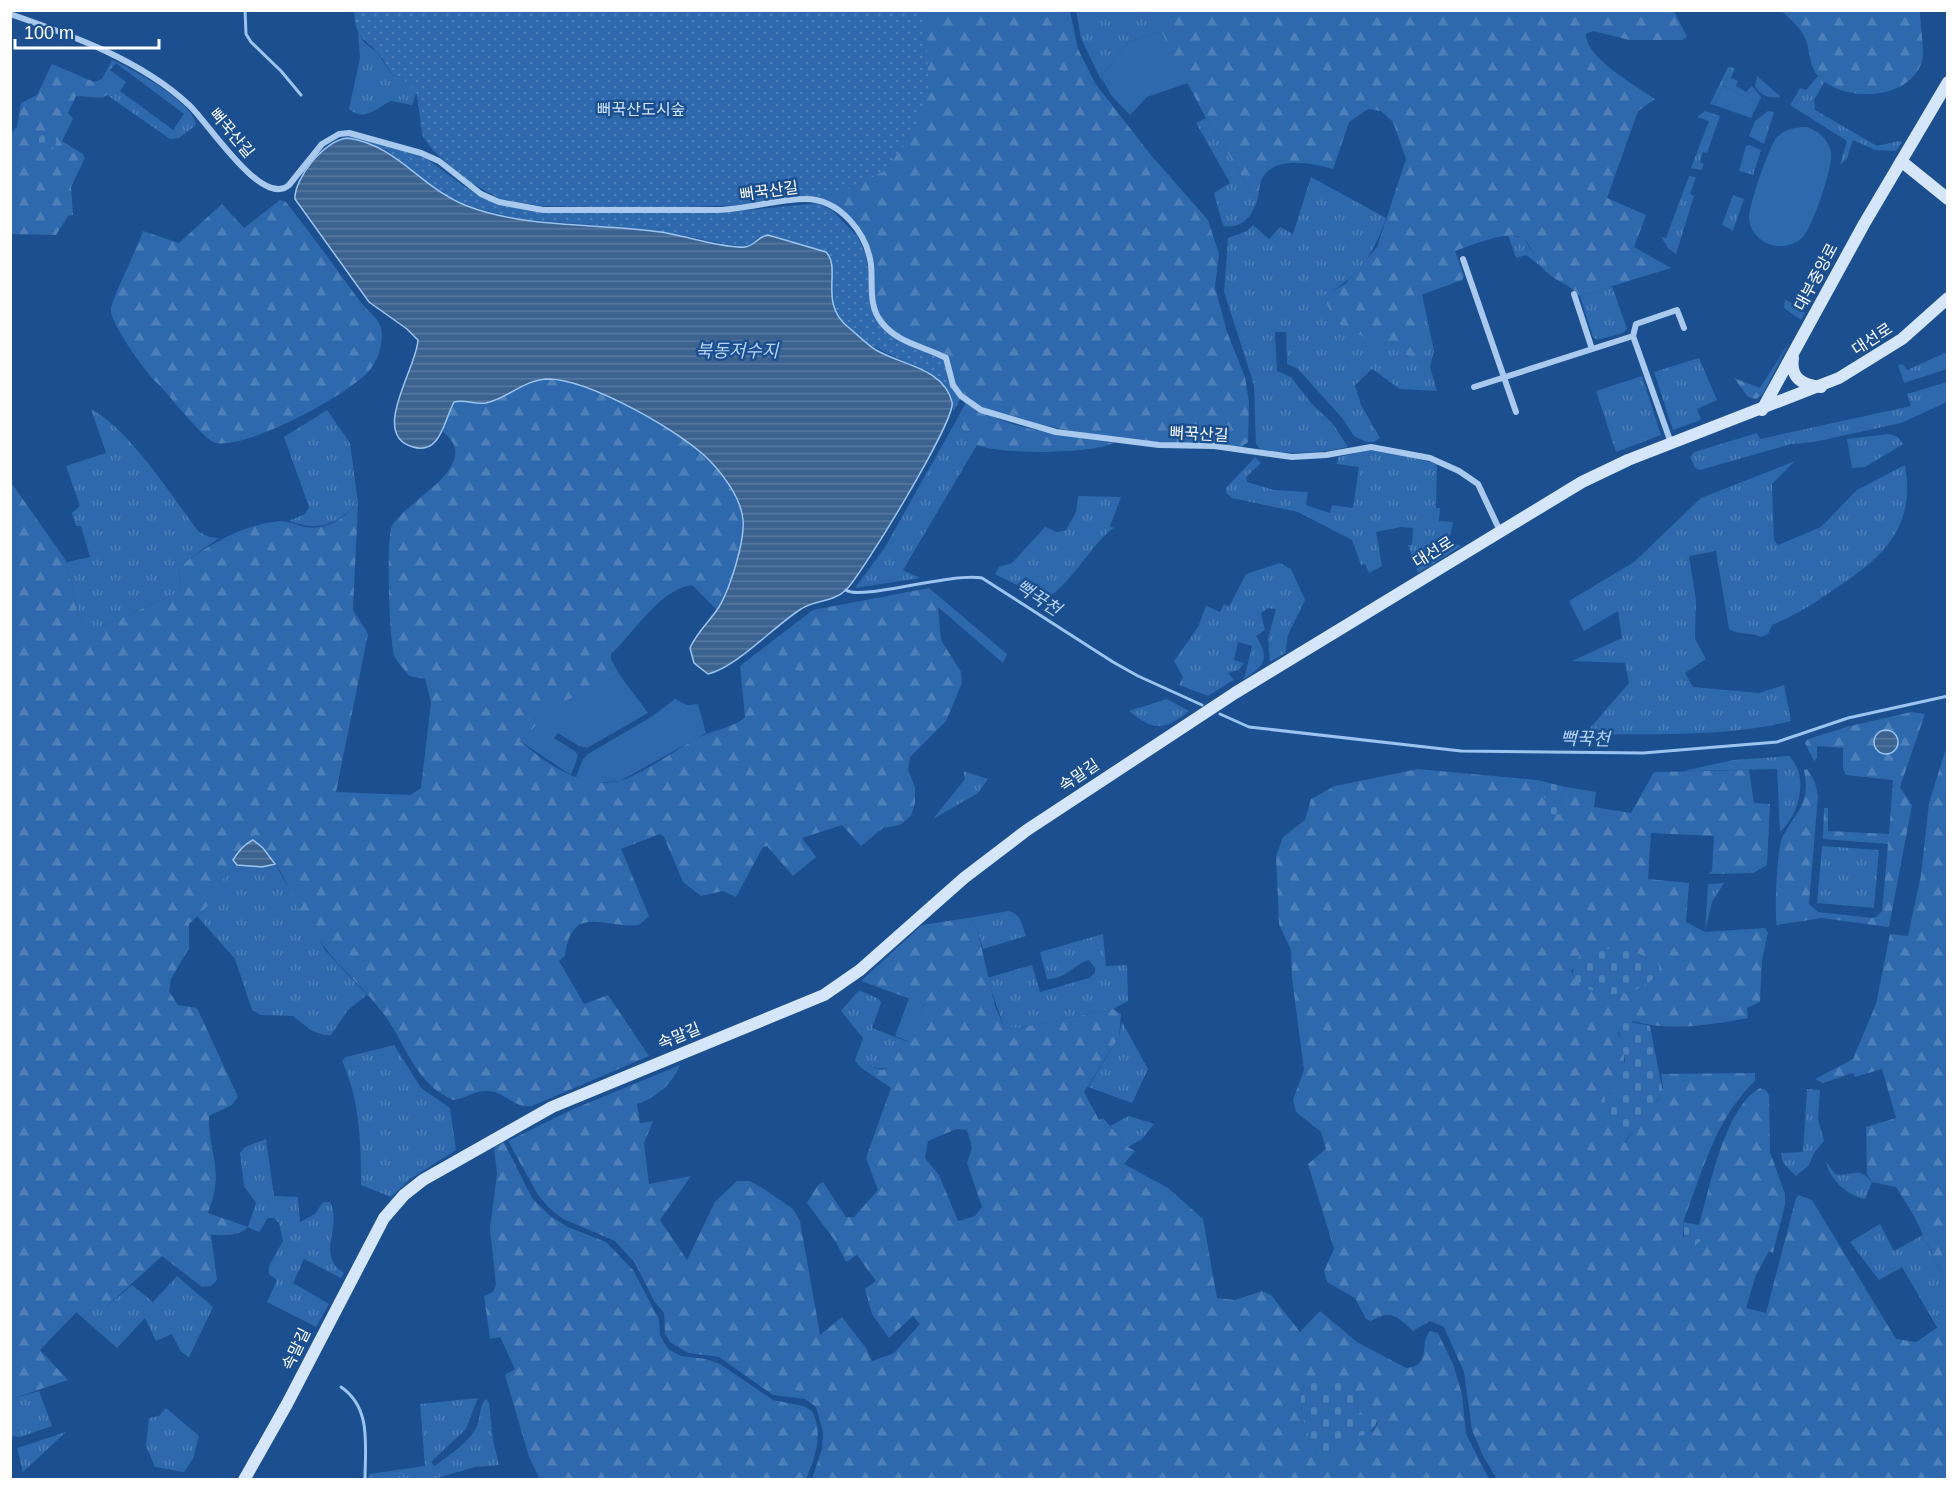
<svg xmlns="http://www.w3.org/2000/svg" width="1958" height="1490" font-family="Arial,'Noto Sans KR',sans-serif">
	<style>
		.grass { fill: url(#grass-tufts); fill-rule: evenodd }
		.forest { fill: url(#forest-firs); fill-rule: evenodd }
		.cemetery { fill: url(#cemetery-stones) }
		.park { fill: url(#park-dots) }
		.garden { fill: #2e69ad }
		.water { fill: url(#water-rules); stroke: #9cc4f0; stroke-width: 1.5 }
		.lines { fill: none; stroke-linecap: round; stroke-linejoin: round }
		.stream { stroke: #9cc4f0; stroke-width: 3 }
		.street { stroke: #a9c9ee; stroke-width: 6 }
		.secondary { stroke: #d6e6fa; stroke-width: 12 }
		.labels { text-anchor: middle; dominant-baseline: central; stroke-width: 5; stroke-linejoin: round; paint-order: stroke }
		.park-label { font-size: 16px; fill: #cfe3fa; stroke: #1b4f8f }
		.street-label { font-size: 16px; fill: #fff; stroke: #1b4f8f }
		.water-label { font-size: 18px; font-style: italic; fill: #b5d3f5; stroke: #1b4f8f }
	</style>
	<defs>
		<pattern id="grass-tufts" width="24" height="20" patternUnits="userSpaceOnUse" patternTransform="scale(1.5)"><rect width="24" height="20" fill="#2e69ad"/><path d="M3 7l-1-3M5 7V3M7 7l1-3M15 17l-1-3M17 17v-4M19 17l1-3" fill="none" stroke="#4d80b9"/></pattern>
		<pattern id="forest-firs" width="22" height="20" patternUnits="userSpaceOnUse" patternTransform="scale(1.5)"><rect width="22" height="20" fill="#2e69ad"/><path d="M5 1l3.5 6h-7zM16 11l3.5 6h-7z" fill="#4d80b9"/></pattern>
		<pattern id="cemetery-stones" width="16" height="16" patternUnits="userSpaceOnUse" patternTransform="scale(1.5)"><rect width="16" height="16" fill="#2e69ad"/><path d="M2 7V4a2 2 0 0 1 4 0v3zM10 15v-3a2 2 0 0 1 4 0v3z" fill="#4d80b9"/></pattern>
		<pattern id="park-dots" width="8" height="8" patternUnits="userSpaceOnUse" patternTransform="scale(1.5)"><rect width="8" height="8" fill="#2e69ad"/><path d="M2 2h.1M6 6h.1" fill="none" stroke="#4d80b9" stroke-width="1.8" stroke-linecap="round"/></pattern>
		<pattern id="water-rules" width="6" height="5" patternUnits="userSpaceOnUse" patternTransform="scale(1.5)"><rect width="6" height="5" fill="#3c6290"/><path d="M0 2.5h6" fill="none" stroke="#597aa1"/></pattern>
	</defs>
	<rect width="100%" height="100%" fill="#1b4f8f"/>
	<path class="grass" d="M1076,11H1149L1161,31L1128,42L1101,77L1102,82L1081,38Z
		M358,32L364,42L378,53L392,75L401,77L417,91L412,105L391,101C377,107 365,123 349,109L360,58Z
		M112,60C130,67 196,104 196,125L179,138L170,139L107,95L102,79ZM116,63L184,114L173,130L120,91L126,82L110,70Z
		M1728,67L1735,68L1731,78L1738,81L1736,86L1746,92L1752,86L1761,97L1758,104L1723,86L1714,105L1710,104Z
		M1818,76L1825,81L1814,100L1815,110L1877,146L1899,141L1902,142L1896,151L1875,150L1853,140L1847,158L1840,165L1847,141L1790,105L1800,88L1806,90Z
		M1705,111L1720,116L1707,153L1703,152L1700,162L1704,164L1701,170L1691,168L1709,121L1697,117Z
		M1768,111L1774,112L1764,144L1749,136L1755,121Z
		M1206,118L1257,201C1252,216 1242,229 1224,226L1222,222L1214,193L1230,183L1196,123Z
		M1749,145L1761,150L1753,175L1739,171L1746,146Z
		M1689,176L1696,177L1690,194L1694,196L1676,254L1669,249L1661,237L1666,238Z
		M1311,177L1386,218C1374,255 1358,276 1325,296L1418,358V296L1422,294L1434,351L1430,367L1437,391L1400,389L1372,369L1355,385L1361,405L1380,438L1374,442H1366L1354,436L1343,419L1298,369L1287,364L1286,332H1275L1277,371L1291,377L1312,404L1333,424L1348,447C1318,454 1292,454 1261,450L1256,444L1254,385L1224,292L1228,238L1247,231L1253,225L1269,239L1280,227L1293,234Z
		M1733,195L1744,199L1733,231L1722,225Z
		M1508,235L1523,238L1544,269L1526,255L1516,258Z
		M1612,286L1627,329L1623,333L1597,340L1593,337L1580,296Z
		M1785,299L1805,313L1801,320L1784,308Z
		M1947,352V369L1904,383L1898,365L1903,364L1907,370Z
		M1699,358L1717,400L1697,409L1701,420L1673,430L1654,372Z
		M1642,376L1661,435L1616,452L1596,391Z
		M1947,382V402L1901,423L1814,442L1791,444L1700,470L1695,468L1690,457L1694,452L1757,433L1760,439L1911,406L1907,394Z
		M91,409C131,431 170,494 199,532L209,537L219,538L179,566L180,589L175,594L94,630C75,623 77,608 73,590C71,580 66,573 67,562L90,557L81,526H76L72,513L80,506L66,466L106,453Z
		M327,410L350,443L358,503C336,525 319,532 289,521L305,514L309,507L284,437Z
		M957,419L963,431L977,445L903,570L920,578L855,588L885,547Z
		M1889,434L1898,437L1903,444L1865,467L1852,468L1847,439Z
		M1369,450L1407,456L1437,464L1436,508H1440L1439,521L1453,522L1449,542L1461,546L1418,573L1408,545H1412L1413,528L1401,527L1376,532L1382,566L1369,573L1365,564L1361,565L1352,540L1298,512L1232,498L1226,493V488L1255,457L1261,463L1246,477L1247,482L1274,490L1308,492L1306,505L1330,513L1332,505L1353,508L1359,467L1337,464L1338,457Z
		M1795,461L1772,484L1774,540L1778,545L1821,527L1857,490L1905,465C1916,526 1884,557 1836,588C1815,603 1796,615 1772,625L1768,634L1761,637C1750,632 1737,635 1729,629L1716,551L1689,556L1696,600L1695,639L1706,659L1685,673L1693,687L1759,693L1784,685L1791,721C1724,738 1652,733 1584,735L1629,683L1625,663L1572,661L1622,638L1618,611L1584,631L1569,601L1634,562L1701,498Z
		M1078,496L1121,497L1110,526L1114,528C1094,539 1063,598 1042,598L995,574L999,567L1012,563L1045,527L1057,532L1066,530L1076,512Z
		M1280,563L1291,569L1305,600L1288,635L1285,653L1270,662L1268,639L1276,609L1268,608L1261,613L1265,630L1256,636C1270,658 1265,666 1244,679L1252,646L1238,642L1234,660L1244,663L1239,670L1228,673L1234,680L1230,682L1208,696L1179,685L1183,677L1174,661L1198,627L1206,606L1220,612L1224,604L1229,607L1246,574Z
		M1167,699L1189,711C1164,731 1153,731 1129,711Z
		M1789,756C1810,777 1799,815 1780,832L1777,769L1684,771L1733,760Z
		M963,771L988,779L978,793L933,819L965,779Z
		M1822,846L1879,850L1874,908L1817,903Z
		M233,860L237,865L261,867L275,864L325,950L367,995L348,1010L331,1035H324L312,1031L293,1016L261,1015L252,1010L235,959L197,916L208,906Z
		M1724,883L1712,902L1705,932L1708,884Z
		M1009,911C1021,914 1022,926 1026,936L983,949L977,928L968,918Z
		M1103,934L1106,966L1127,965L1128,1001L1113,1009L1019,1028L1004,1027L987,978L1032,965L1040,992L1089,978L1095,973V968L1089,960C1075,963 1066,980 1047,979L1040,952Z
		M859,990L879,999L881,1003L872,1028L903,1040L891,1067C880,1072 871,1063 860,1067L855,1060L863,1038L841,1011Z
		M1122,1022L1148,1069L1132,1103L1088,1087L1119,1037Z
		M394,1045L421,1088L450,1108L456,1150L410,1179L391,1197L361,1185C361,1143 360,1100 342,1061L346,1057Z
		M1807,1089L1820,1090L1818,1119L1824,1141L1814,1153L1809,1165L1796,1176L1783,1163L1781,1153L1803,1152Z
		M1129,1116L1154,1124L1142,1139L1128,1147L1110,1126Z
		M266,1139L274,1196L298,1197L300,1222L315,1214L323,1202H330C343,1226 315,1256 344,1273L341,1278L304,1259L293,1283L329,1304L316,1327L267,1302L277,1280L269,1274V1266L283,1241L279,1223L274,1218H268L259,1232L248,1227L256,1203L244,1186L240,1153L245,1147Z
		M1826,1162L1835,1174C1854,1178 1856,1164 1872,1182L1865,1199C1848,1196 1830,1180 1826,1162Z
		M1880,1224L1894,1251L1923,1235L1947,1284V1321L1938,1329L1902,1267L1879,1280L1850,1242Z
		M177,1276L213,1307L189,1357L181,1352L172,1334L156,1341L145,1318L117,1348L76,1312L88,1299L105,1308L132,1285L153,1302Z
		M39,1391L52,1426L20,1437L11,1436V1399Z
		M478,1398L466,1429L431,1462L435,1466C449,1455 470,1442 477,1426C481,1417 479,1405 486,1399L489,1403L493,1440L499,1465L475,1467L434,1479H368L369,1474L425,1466L420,1404Z
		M166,1408L199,1436L193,1459L184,1472L155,1467L146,1446L149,1418L159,1416Z
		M66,1432L23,1472L17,1448Z"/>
	<path class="forest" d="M537,11H1070L1078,49L1095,83L1150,154L1208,220L1219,254L1215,287L1227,332L1245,377L1249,402L1248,442L1240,448C1164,443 1089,439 1017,418C997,412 978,409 963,394C952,383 954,369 946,357C925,349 896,339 882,320C874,309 875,297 874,284C871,240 862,214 818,197L541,206L441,158L423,137L420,123Z
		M1149,11H1674L1687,37L1682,40H1629L1593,31L1586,34C1585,57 1636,86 1655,99L1638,111L1607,198L1646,215L1634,247L1671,268L1580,296C1570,284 1554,281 1543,269C1536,261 1531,244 1522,238C1510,229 1469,246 1455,251L1464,276L1462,280L1418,296V359L1373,342L1334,321L1324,296L1345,284L1377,247L1406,159L1393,122L1381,111L1368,109L1349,122L1333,169C1313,164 1277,155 1263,177C1259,183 1259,194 1257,201L1206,118Z
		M1781,11H1920C1920,23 1925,52 1922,61C1910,101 1844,103 1819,77C1808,65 1811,51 1805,38C1800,27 1790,18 1781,11Z
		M52,64L94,82L102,79L107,95L102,98L76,96L68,113L73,119L62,141L83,154L85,158L71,187L73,215L68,216L56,235L11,234V133L17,127L21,103L37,95Z
		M280,200L286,202C311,234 335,267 359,300C366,310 378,317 381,328C384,341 378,361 369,371C348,395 248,449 216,443C203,440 170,395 157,383C146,373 111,324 111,311C110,301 138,248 143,231L179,243L222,204L244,228Z
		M1790,341L1763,394L1756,399L1748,397L1734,378L1760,388Z
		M549,379C608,385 724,449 740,509C748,538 732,585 717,610L692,585C660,589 633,634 611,654V659L619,674L534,718L536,726L520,741C547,764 581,789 619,781C635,778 678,749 695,739C711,730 732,729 745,717L740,666L813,610L929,588L1007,654L1003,663L938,607L941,640L961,672L962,683L946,721L910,757L908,770L915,787V803L911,816L900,825L883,828L861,846L842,825L802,838L816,857L793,876L767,846L763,847L736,897L723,891L701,896L683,882L664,837L660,834L621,849L649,916L639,925C601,928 572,903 565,956L559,961L584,1004L608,995L649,1056L532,1106C514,1109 504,1090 486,1091C474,1091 464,1099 453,1100C411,1081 406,1040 379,1008C354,977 326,956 306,920C289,892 280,859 253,840L237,855L208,906L189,924V948L171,979L169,991L178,1005L197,1008L238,1097L232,1105L209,1116C209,1158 225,1168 208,1213L248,1227C238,1237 224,1235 211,1235L217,1280L211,1286L202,1287L162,1256L105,1308L96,1307L88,1300L40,1350L68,1380L11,1399L10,481L67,562C66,573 71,580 73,590C77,608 75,623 94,630L175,594L180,589L179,566C208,546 238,526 274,522C284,520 292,523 301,526C325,532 342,520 358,503L353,610L368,634L336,792L410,795L421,788L431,702L425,679L409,676C405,670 399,664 395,658C389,646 386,536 392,526C404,502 486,465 443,432L444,422L454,402L500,398L522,384Z
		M966,402C1008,431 1064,435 1114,443C1090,454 1002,455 977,445C967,441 962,428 957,419Z
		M1911,712L1925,714L1900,787L1912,805L1889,927L1822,918L1777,925C1774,914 1777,850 1782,838C1796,811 1811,804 1804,770L1807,769L1815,782L1818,796L1809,904L1818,912L1872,918L1876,917L1882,911L1888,844L1823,839L1824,808H1828V831L1889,834L1893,780L1846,775L1843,769V748L1817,746V758L1814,761L1805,743L1808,739L1850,726Z
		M1947,745V1284L1914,1216L1896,1187L1872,1182L1867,1174L1866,1127L1896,1118L1882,1069L1855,1077L1853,1073L1823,1083L1815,1079L1853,1059L1876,1004L1890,934L1908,936L1921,875L1929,803Z
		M1418,769L1537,780L1550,812L1562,806L1559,800L1566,787L1596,792L1594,807L1631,813L1654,772L1749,770L1754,803L1770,804L1767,865L1753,873L1708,874L1712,871L1714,836L1651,833L1648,879L1689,883L1686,922L1705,932L1765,928L1768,933L1762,960L1760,1002L1747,1008L1748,1018C1708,1025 1673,1032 1633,1021L1618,1033C1627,1052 1625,1069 1619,1089L1607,1095L1625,1143L1647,1111L1659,1099L1663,1087L1661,1074L1755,1073V1081C1716,1117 1702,1173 1683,1222V1237L1704,1227L1699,1225C1710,1188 1724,1108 1760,1088L1766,1090L1769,1096L1770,1152L1785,1194V1205L1773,1253L1769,1251L1756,1275L1746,1308L1766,1313L1796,1198L1799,1195L1812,1200L1896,1339L1916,1342L1947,1321V1479H1497L1483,1456L1472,1430L1464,1372L1444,1327L1430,1321L1413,1331C1397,1316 1391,1309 1371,1321L1366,1319L1355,1298L1327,1282L1324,1271L1334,1249L1308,1164L1326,1149L1321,1132L1296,1112L1293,1100L1304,1070L1292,978L1291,950L1279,924L1276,856L1283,837L1305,820L1311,799L1335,786ZM1634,952L1658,963L1601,992C1588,986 1576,986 1571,970Z
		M968,918L977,928L995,1006L1004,1027L1019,1028L1113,1009L1121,1014L1119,1037L1084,1092L1099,1120L1103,1118L1128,1147L1135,1151L1124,1164L1168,1188L1203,1219L1217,1298L1235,1300L1262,1291L1271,1295L1300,1332L1320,1311L1357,1342L1406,1368C1433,1365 1418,1346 1430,1331L1438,1333L1453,1364L1462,1394L1466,1434L1489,1479H812L822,1449L823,1432L816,1407L805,1399L773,1395L719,1357L688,1353L670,1342L665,1334L664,1313L654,1301L635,1263L615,1241L563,1219L549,1208L538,1195L508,1141L571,1110L680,1065C673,1083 655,1099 637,1104L640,1123L653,1121L644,1143L649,1184L691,1176L660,1220L687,1260L715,1202L737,1181H750L764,1189L793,1209L800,1221L820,1335L842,1317L866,1348L872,1361L894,1353L920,1324L913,1316L889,1338L872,1314L865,1289L876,1281L857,1255L846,1262L836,1242L807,1203L818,1185L823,1182L846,1217H854L878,1190L866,1158L891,1088L860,1067L866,1065L882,1070L891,1067L903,1040L909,1042L924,1004L861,981L922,925ZM956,1129L967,1130L972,1148L967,1163L982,1207L975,1216L958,1221L939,1175L925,1158L928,1141ZM1304,1384L1354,1388L1359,1415L1378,1423L1373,1431L1336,1440L1330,1455H1318C1308,1437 1295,1403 1304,1384Z
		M504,1142L532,1198L550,1216L568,1227L606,1242L633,1270L659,1319L660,1335L668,1349L681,1356L706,1359L720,1364L773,1400L803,1406L812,1411C824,1433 815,1458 806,1479H540L529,1457L505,1375L515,1369L500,1337L490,1339L484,1296L493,1292L496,1285L490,1229L497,1173L494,1148Z"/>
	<path class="cemetery" d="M38 142a9 9 0 1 1 18 0a9 9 0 1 1-18 0Z
		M1537,780L1566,787L1559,800L1564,810L1562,814L1554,815L1550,812Z
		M1620,949L1634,952L1658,963L1660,969C1645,998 1593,1003 1573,977V964C1584,947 1602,949 1620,949Z
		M1626,1021L1650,1026L1663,1093L1624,1143L1601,1102L1602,1098L1618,1089L1625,1060L1618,1027Z
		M1683,1222L1704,1226L1700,1241L1692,1248L1685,1244Z
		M1322,1379H1342L1354,1388L1359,1414L1377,1416C1378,1438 1353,1436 1336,1440L1330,1456L1318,1455C1308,1438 1295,1403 1304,1384Z"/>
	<path class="park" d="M354,11H921L925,25L929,84L916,130L884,171L852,188L818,197L803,196L746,205L654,208L541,206L500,199L464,179L432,149L423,137L416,91L401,77L392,75C388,68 384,60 379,54C363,36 356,40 354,11Z
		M351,136L426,158L462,185L497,204L566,211L720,213L818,203L833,211L858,237L866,255L873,310L892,334L945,359L961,398L953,412V402C941,391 929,375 916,367C892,354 851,341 836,315C826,298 838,264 826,252L777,237L758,239L748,247H738L692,237L627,228L519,219L469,206L444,196L386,150L347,138Z"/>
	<path class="garden" d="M1161,31L1188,83L1147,97L1130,115L1111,95L1101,77L1128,42Z
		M1757,76L1780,96V97C1770,99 1760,96 1755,86Z
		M1723,86L1758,104L1751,118L1714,105Z
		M1807,127C1819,131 1828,139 1831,152C1834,165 1812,229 1802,238C1783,255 1752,244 1749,219C1748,207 1769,146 1777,137C1785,129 1796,127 1807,127Z
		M619,674L648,713L587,748L579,746L558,733L554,738L576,752L578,756L571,775L520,741L536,726L534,719L537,715Z
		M675,699L687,705L698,704L706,733L620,781L590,783L576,777L583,759L588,754L651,717Z
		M909,998L924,1004L910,1042L895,1036Z"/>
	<path class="water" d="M347,138C398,145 419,187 467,206C529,229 596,223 660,232C683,235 726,249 745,247C755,246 758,236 768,235L826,252C842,268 818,303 848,327C857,334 866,344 876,350C901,365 944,368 952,402C957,418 863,573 846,590C832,603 816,599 801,609C774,626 737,667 708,674L694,663L690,648C697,632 710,621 719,607C730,589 745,541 743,520C741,498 724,476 710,461C681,431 590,380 549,379C524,379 509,398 486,403C475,405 465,399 454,402C444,420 441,455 413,447C369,435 417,368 418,340L407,329L369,302L295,199C294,178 325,140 347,138Z
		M1874 742a12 12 0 1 1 24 0a12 12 0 1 1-24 0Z
		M253,840L263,848L275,864L262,867L237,865L233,860C239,851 243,845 253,840Z"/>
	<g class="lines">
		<path class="stream" d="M245,10L246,34L251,42L281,71L301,95
			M846,590C860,601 952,572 982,578L1113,662L1138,676L1202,705
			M1220,714L1249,727L1461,751L1643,753L1777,742L1848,718L1948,696
			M341,1387C372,1408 365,1446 365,1480"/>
		<path class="street" d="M10,14C71,35 141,60 189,105C207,121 262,209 289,185L322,144L339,134L349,133L421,153L439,161L481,194L499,202L543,210H718C747,209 779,199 805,199C840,199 867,233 871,265C873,285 868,306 882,323C899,344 924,346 946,358L953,385L961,396L981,410L1056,432L1159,445L1214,446L1292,457L1326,455L1371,447L1430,458L1459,471L1478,484L1500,531
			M1463,259L1516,412
			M1574,294L1592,349
			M1474,387L1633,336
			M1671,443L1633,336L1636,324L1677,310L1684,328"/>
		<path class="secondary" d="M1901,161L1948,199
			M1793,358C1790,378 1802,385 1821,387
			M1762,410L1864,224L1948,82
			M244,1480L287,1404L384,1218L404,1195L423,1180L552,1107L824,995L860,970L964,878L1027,830L1235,693L1582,482L1628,460L1839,378L1902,339L1948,298"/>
	</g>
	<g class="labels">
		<g class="park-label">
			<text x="641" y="109">뻐꾹산도시숲</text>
		</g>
		<g class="street-label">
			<text transform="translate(232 133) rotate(50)">뻐꾹산길</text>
			<text transform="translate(769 191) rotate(-8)">뻐꾹산길</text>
			<text transform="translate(1816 277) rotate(-62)">대부중앙로</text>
			<text transform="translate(1872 339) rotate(-33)">대선로</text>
			<text transform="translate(1199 434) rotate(3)">뻐꾹산길</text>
			<text transform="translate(1433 552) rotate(-32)">대선로</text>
			<text transform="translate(1079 775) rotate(-34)">속말길</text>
			<text transform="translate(679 1036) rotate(-22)">속말길</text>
			<text transform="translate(296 1349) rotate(-64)">속말길</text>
		</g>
		<g class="water-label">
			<text x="737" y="351">북동저수지</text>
			<text transform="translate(1038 598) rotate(33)">뻑꾹천</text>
			<text transform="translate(1585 739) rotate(1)">뻑꾹천</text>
		</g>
	</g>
	<rect width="1958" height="1490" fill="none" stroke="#ffffff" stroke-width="24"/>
	<path d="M15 39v9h144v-9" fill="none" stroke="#ffffff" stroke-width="3"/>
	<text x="24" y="39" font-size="18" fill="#ffffff" stroke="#1b4f8f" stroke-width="4.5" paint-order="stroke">100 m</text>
</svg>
